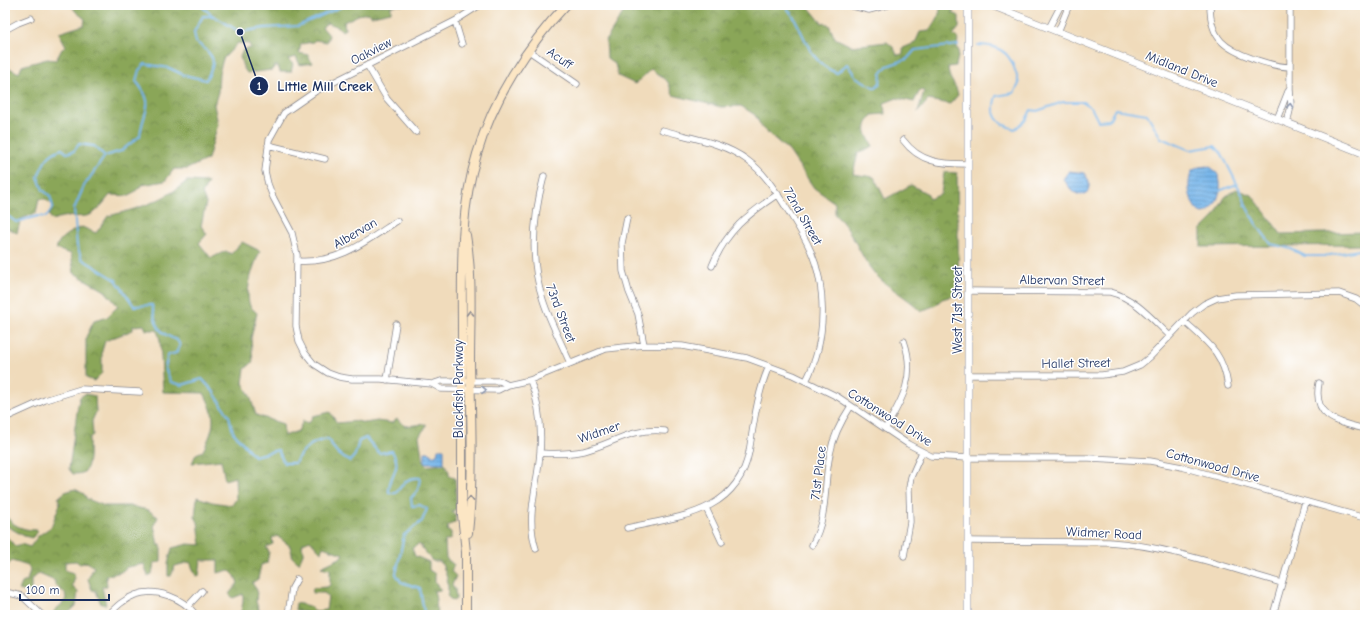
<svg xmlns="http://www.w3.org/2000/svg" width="1370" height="620" font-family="'Comic Neue',sans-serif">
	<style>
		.forest { fill: url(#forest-crowns); stroke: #526a5b }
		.water { fill: url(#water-rules); stroke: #4972a4 }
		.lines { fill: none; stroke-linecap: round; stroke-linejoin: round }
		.stream { stroke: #77b6ea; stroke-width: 2 }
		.minor-casing { stroke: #86858c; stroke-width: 7 }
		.tertiary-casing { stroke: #86858c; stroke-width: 8 }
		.secondary-casing { stroke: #86858c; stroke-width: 10 }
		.minor { stroke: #fff; stroke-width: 5.5 }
		.tertiary { stroke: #fff; stroke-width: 7 }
		.secondary { stroke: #fce6c4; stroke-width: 8 }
		.oneway { stroke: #8d97ae }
		.oneway2 { stroke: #8c8a91 }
		.labels { text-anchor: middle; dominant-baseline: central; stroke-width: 3; stroke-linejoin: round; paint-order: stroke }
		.street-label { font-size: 13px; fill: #1b2f5e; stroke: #fff }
		.leader { fill: none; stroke: #1b2f5e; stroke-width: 1.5 }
		.callout-dot { fill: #1b2f5e; stroke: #fff; stroke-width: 1.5 }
		.mark-label { font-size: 12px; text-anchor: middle; font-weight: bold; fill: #fff }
		.callout-label { font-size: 14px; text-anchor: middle; font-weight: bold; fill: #1b2f5e; stroke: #fff; stroke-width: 3; stroke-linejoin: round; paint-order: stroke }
	</style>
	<defs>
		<pattern id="forest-crowns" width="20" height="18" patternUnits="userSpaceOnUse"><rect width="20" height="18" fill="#8aa658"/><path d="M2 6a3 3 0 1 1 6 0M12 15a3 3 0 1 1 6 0" fill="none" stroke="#70884c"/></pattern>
		<pattern id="water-rules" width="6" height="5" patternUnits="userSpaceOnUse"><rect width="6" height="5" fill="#77b6ea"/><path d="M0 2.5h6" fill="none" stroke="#6194c1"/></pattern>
	</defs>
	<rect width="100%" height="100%" fill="#fff"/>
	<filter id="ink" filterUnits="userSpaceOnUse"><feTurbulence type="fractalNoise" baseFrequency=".025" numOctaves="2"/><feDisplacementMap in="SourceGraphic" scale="8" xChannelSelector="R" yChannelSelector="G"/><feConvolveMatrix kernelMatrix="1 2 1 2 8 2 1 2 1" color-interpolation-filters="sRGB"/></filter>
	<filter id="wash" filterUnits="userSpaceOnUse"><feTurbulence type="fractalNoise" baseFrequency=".012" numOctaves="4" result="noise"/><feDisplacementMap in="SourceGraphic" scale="16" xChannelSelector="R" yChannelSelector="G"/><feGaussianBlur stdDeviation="0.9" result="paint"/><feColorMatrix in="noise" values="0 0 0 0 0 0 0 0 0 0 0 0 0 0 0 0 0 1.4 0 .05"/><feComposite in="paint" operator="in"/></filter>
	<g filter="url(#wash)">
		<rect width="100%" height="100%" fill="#f0dbbb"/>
		<path class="forest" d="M71,5H404L391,6V12L372,16L368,13L358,15L344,22L345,29L342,31L338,27L327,23L322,27L329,35L327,42L315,40L313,42L301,44L299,53L308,55L312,63L300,65L296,57L288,59L293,64L291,72H280L278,66H275L272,70L247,73L243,67L240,57L243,50L251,48L249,44L238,43L223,59L219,73L218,92L214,105L218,124L208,159L187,169H174L165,181L142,185L130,196L110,195C104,202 96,215 86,216C71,218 69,214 52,220L49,215L54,206L45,199H39L36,213L21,219L17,233L5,227V69H11L19,73L22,66L47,59L56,60L62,49L66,46L59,33L84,25L85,19L76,12Z
			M628,5H795L798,8L807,5L821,22L829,25L835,38L851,46L887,42L894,48L897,55L903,54V48L915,43L920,32L929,31C935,23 941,16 940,5H954L953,13L959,16V28L953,35L958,38L957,48L959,51L956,66L948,67C949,83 956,82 958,95L950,104L928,100L918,112L924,91L920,90L914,102L897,98L884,103L885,114L872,115C862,128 865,133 873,146L858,153L853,174L874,177L885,199L911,185L928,194L929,199L941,194L944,172L957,173L959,294L942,299L936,305L921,311C907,297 888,288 875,274C859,256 853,229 835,215V203L814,188L789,151L762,128L755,115L741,106L721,107L673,95L668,82L651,69L635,84L618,76L615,64L607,58L606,40Z
			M187,181L208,182L202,194L206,203L201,226L207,234L199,243L211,258L226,251L231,254L242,242L260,251C254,265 244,290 250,306C251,308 255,311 257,313L251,338L253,362L245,369L243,383L250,396L256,415L283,424L284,436L298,431L303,421L309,423L313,416L330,412L337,423L357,421L365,423L377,421L392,423L397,419L405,426L426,424V427L419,436L423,462L427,466L445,464L449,472V476L455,478C456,489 456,498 456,509L452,512L456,515L455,522L448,526L447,531L451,532V539L445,541L446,558L454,565L451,571L456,576L452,585L455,589L456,599L453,601L447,596C450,585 446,571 440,561H432L419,544L412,548L415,556L429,562V570L435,574V583L441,590L434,591C437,598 435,606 438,612L436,615H316L295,610L296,603L309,606L314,611L326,610L328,596L324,593H312L313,588L327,587L330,585V569L321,567L340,558L343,554L323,547L321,552L310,540L303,543L302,547L304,551L299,563L293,558L290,546L277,536L272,538L273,544L266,547L269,552L267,563L261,565L258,579L252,583L257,590L256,602L260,612L259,615H240L243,602V594L233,598L229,594L238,583L235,576L229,570L218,573V560H201L199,576H196L190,562L175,566L171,576H168V564L172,548L188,544L201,545L198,522L195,517L197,497L212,502L232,505L236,499L235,477L225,480L221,460L192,463L196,454L203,451C215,426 217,418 204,393L163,392L160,340L157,330H146L144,325L133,326V330L105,341L102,351V373L94,381L86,378V337L94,321L107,317L118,306L105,291L74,273L71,254L56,249C59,236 71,232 82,227L96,233L108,216C137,209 164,201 187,181Z
			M1236,189L1252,195L1281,234L1365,232V245L1201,247V230L1214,217L1225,197Z
			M85,394L95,396L96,412L92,421L93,435L89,438C89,447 91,463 85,471C83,474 76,474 73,474L69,469L78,405L80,397Z
			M75,489L84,494L87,499L105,506H130L148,510L158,517L154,525L158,545H161V562L154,563L152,574L148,576L144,564L127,567L121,572L106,576L107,586L102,587L106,605L101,604L96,591L92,590L88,579L94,567L87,562L80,564L76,561L65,562V570L73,573L75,578L72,586L78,592L76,606L66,615H54V611L61,605L66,599L65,593L55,585V581L39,574L31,579V593L19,590L22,583L27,581L30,570L28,566L12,561L5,568V535L15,546L21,544L30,547L38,536L51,527L60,504L58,498L65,492Z
			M5,515C13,526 23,530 36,530L38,532L32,538L24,536L5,525Z"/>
		<path class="water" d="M1207,166C1239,176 1204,242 1191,198C1188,190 1188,180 1192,171L1199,167Z
			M1069,171L1084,173C1090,181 1091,186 1086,194C1073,197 1070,187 1063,179Z
			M438,449H444V463H425V452H429L432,456L437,454Z"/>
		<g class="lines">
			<path class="stream" d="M200,5L213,16
				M784,5C806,26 803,60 837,73L847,64L856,77L875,88L880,83L881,74L887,66L907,59L915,50L958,45
				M978,45C1006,45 1013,58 1019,84L1014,93L996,96C990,115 996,124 1015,129L1026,120L1031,110L1037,111L1063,102H1084L1092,109L1098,121L1109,120L1115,109L1147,114L1161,138L1190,150L1215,146L1222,154L1243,196L1246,206L1256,224L1271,244L1291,249L1305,256H1324L1365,249
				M105,156L84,186L74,209L77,246L82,259L116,280L134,306L152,305C156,325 157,333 177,340L180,345L176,353L168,355L165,368L171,382L182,385L202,379L213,391L229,416L233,432L254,456L278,450L284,463H295C302,449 312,441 328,439C333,449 339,457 350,461L355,455L359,441L366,438L379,453L392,451C404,471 388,472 389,493H396C403,484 407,476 420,478L418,490L411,498L412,506L420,505L427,509L422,521L404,535L396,574L401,582L420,588L424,612L427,615
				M1219,191L1237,184
				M5,214L16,222L38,216L46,217L53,207L50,196L43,190L38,177C43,163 48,153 62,149L67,153L74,151L79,144L94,146L105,156L121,151L140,136C143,108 157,107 136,81L139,70L145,64L169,68L184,75L206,80C218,60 214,55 196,42L194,32L203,16H214L240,32L264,28L298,26L345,5"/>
		</g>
	</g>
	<g filter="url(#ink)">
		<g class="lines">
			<g class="minor-casing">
				<path id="minor" d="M480,5L455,21L316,91L284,113L269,140L265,171L268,184L273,197L292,233L297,255L296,326L299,341L305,353L314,364L328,373L339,377L352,379H381L432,384L441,389L498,390L508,385L530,380L606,349L644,345L682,346L747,358L793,375L838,397L908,444L931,456L968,458H1089L1150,461L1182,467L1365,518
					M848,5L869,10L888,5
					M1210,5C1210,39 1225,49 1254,59C1266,63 1277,67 1290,67
					M455,21L462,44
					M1049,28L1061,5
					M5,30L18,23L31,18
					M1058,32L1069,5
					M529,51L577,84
					M367,65L387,99L416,132
					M1277,119L1289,89
					M1287,123L1291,106L1290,89V5
					M662,130C690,138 723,142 747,160C765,173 775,190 787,209C794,220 801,231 807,243C828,284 827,341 806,381
					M903,140C920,163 942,164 968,164
					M268,145L325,159
					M544,176C533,217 529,259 543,300C550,322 561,342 570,363
					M627,218L622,243L623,271L629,292L638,314L644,345
					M297,261C338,264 365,242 397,221
					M712,266C726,231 748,214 778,194
					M969,291L1110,292C1135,298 1152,319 1170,336
					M1184,321C1208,343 1223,352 1228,386
					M969,375H1102L1123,372L1140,365L1150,357L1192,313L1204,304L1217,298L1236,295L1339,293L1356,299L1365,306
					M387,380L396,324
					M530,380C539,403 542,428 540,452C538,486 525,515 536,549
					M1319,383C1312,418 1338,422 1365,429
					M432,384L441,381H500L508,385
					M5,418L45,400L81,389L140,392
					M885,429C903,399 916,376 904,341
					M540,453C555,454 569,454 584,451C616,443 628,428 665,431
					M706,508L722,542
					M627,528C677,517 737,514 749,452C754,422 757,394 769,366
					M968,541L1109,542C1168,546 1225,567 1282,583
					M812,545C829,514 823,486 830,454C833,437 841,421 851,406
					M904,556L910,522L909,488L911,477L922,452
					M5,592L22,596L42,615
					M188,606L202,591
					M108,615C116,607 124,599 135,595C156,587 183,598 196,615
					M288,615L292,588L297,579
					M1273,615L1305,502
					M1364,615L1365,613"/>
			</g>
			<g class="tertiary-casing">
				<path id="tertiary" d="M968,5V615
					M991,5L1365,154"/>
			</g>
			<g class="secondary-casing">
				<path id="secondary" d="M466,235C473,276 470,321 470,362C471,419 474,477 468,533
					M466,615V552L462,515C462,454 462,394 462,334C462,273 459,212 477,154C493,99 527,46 566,5"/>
			</g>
			<use href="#minor" class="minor"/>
			<use href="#tertiary" class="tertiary"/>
			<use href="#secondary" class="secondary"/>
		</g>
		<defs><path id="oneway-chevron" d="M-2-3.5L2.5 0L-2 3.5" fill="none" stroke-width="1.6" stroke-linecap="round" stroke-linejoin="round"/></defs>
		<g class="oneway">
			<use href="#oneway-chevron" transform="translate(1290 106) rotate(-84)"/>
			<use href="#oneway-chevron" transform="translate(484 390) rotate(1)"/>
		</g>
		<g class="oneway2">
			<use href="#oneway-chevron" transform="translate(470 313) rotate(-91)"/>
			<use href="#oneway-chevron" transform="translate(470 499) rotate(-89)"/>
		</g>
	</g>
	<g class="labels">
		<g class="street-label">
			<text transform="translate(371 51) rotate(-27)">Oakview</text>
			<text transform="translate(560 58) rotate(35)">Acuff</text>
			<text transform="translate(1182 69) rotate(22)">Midland Drive</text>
			<text transform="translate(803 216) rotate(60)">72nd Street</text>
			<text transform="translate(355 233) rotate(-30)">Albervan</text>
			<text transform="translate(1062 280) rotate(1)">Albervan Street</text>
			<text transform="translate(957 310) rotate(-90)">West 71st Street</text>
			<text transform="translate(561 313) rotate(69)">73rd Street</text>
			<text transform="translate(1076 363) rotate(-1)">Hallet Street</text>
			<text transform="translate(458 389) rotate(-90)">Blackfish Parkway</text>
			<text transform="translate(890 417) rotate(32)">Cottonwood Drive</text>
			<text transform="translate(599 432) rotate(-19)">Widmer</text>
			<text transform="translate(1213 465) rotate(15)">Cottonwood Drive</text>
			<text transform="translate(818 473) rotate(-83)">71st Place</text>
			<text transform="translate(1104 533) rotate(3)">Widmer Road</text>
		</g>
	</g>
	<path class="leader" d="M240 32L259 86"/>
	<g class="callout-dot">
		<circle cx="240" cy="32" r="4"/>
		<circle cx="259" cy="86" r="10"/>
	</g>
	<g class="mark-label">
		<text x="259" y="90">1</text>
	</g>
	<g class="callout-label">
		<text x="325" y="91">Little Mill Creek</text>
	</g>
	<rect width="1370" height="620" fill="none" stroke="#fff" stroke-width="20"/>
	<path d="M20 594v6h89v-6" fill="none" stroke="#1b2f5e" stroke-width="2"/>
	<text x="26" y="594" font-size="12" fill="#1b2f5e" stroke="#ffffff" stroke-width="3" paint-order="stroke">100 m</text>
</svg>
